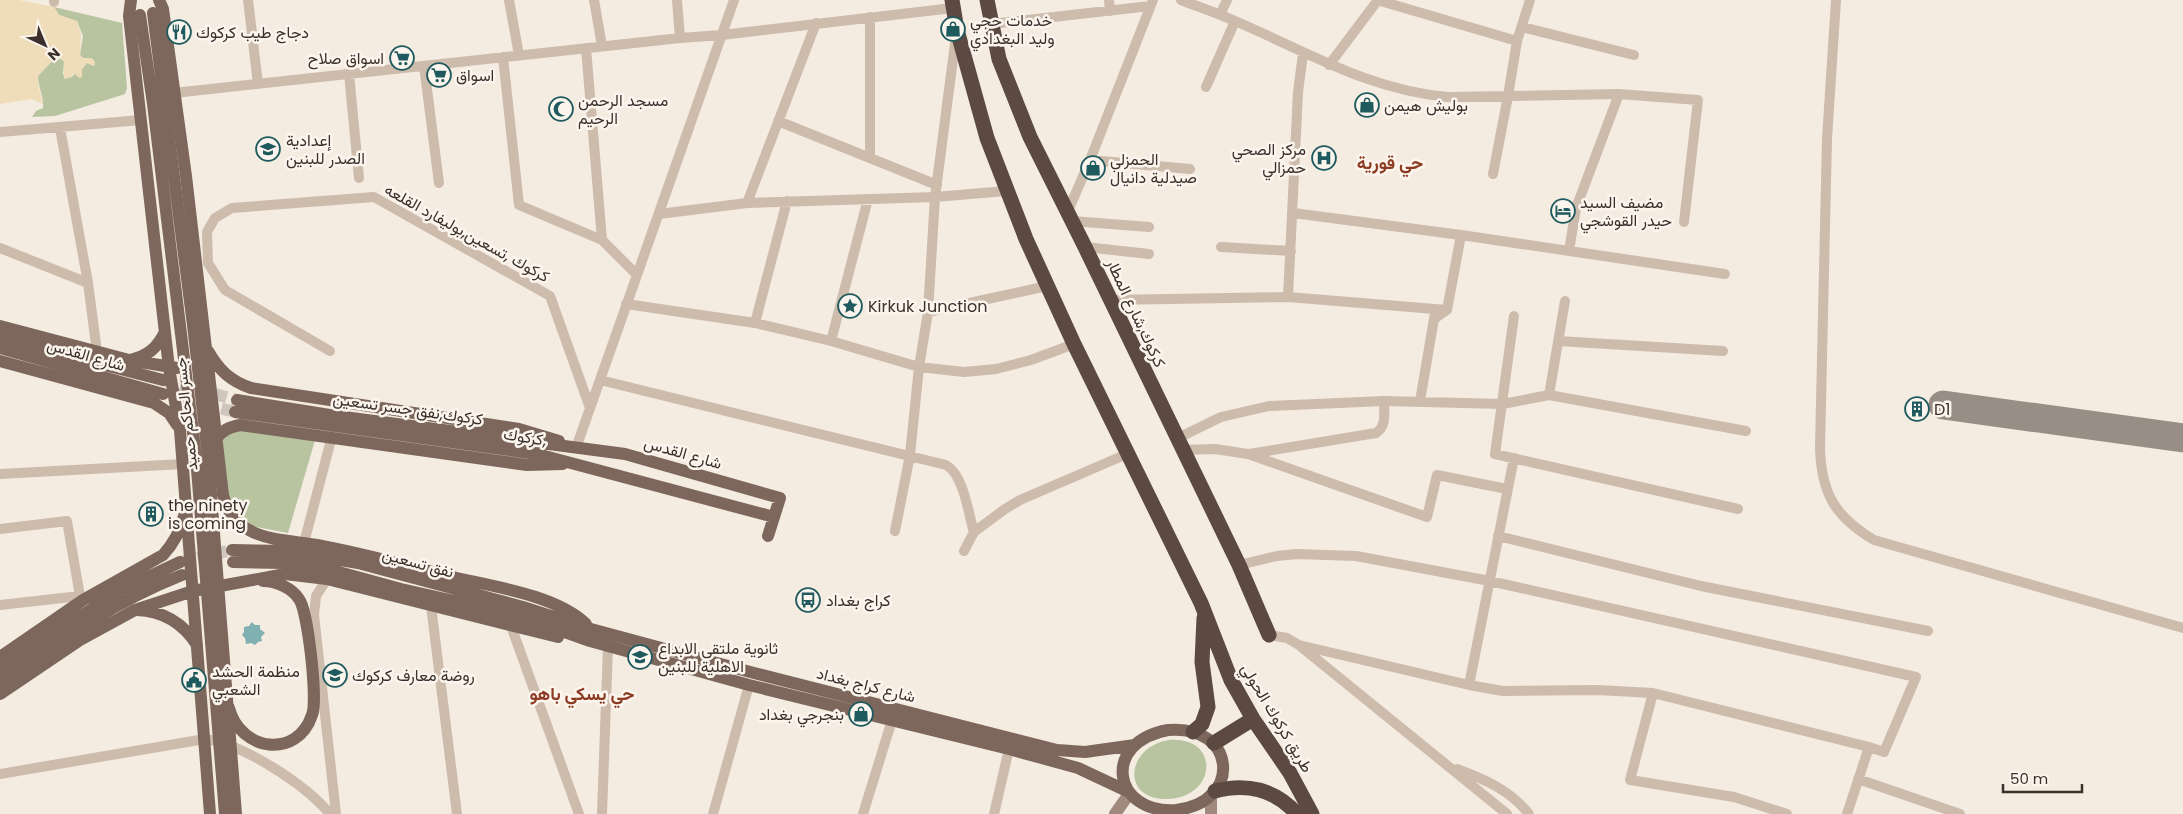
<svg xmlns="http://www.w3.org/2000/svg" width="2183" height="814" font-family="Poppins,Vazirmatn,sans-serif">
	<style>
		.green { fill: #b8c4a0 }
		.sand { fill: #efdcb8 }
		.water { fill: #7fb0b2 }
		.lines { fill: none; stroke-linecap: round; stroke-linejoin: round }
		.taxiway { stroke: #988e86; stroke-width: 29 }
		.primary-tunnel { stroke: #cfc6bd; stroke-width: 12; stroke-dasharray: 12 6; stroke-linecap: butt }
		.street { stroke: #cdbbac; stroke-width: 10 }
		.secondary { stroke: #a18a7d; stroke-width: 12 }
		.primary { stroke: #7d675c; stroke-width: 12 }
		.highway { stroke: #5c4a42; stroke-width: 15 }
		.primary-bridge { stroke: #7d675c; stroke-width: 12 }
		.labels { text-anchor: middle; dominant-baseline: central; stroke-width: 5; stroke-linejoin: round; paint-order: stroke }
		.poi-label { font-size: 16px; fill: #3b302b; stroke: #fbf5ee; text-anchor: start }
		.street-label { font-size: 16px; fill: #3b302b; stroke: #fbf5ee }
		.neighbourhood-label { font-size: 18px; font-weight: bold; fill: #8c3b22; stroke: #fbf5ee }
	</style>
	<rect width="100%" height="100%" fill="#f4ebe1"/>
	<path class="green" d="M54,7L122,23L127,88L125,94L55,116L32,117L36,111L43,108C44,97 38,87 38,76L53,60L59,58L64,61L63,75L72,77L75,73L80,78L82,76V69L87,63L94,66L95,62L91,58H83L80,55L83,36L77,21L59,15Z
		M229,427L315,440L288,533L241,524L229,502L219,435Z
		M1169,740C1221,736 1217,797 1168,799C1121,801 1125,747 1169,740Z"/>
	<path class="sand" d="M0,0H19L54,7L59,15L77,21L81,34L80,55L83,58H91L95,62L94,66L87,63L82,69V76L80,78L73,73L72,77L64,79V61L59,58L53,60L38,76V85L43,104L32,99L0,104Z"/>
	<path class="water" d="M252,622L255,625H260V629L265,633L261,637L262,641L258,642L255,645L251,643L246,644L245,638L242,635L244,632V627L249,626Z"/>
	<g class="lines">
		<path class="taxiway" d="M1943,405L2183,438"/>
		<path class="primary-tunnel" d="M163,380L237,400
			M204,404L235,412
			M180,562L232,550"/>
		<path class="street" d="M54,0V2
			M248,0L258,84
			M509,0L519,55
			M594,0L602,46
			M677,0L680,38
			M1109,0L1110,11
			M1181,0C1199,7 1217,13 1235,21C1306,51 1368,90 1448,97L1619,94L1698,100L1684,222
			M1377,0L1517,41
			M1836,0L1827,139L1820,447C1821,493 1835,517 1874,540L2183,628
			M1220,15L1227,0
			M991,24L1150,6
			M1522,27L1634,55
			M586,48L602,240
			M503,57L519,205L602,240L637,275
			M1329,65L1378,0
			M424,66L439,183
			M349,74L359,178
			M1206,87L1235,21
			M174,93L680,38L722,35L953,8
			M778,121L937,185
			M60,128L88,283L97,352
			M0,132L141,120
			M870,158V17
			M1090,160L1190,169
			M1493,174L1508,96L1517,41L1530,0
			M747,203L816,23
			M1068,211L1090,160L1153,0
			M1293,213L1461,235L1725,274
			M659,214L747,203L935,197L1006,191
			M1072,221L1149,227
			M1085,247L1149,254
			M1221,247L1291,251
			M0,248L88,283
			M1569,251L1576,208L1619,94
			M1288,297L1298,92L1303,54
			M1111,300L1288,297L1447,310
			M626,304L755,323L831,341L919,367L964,372L996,369L1031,360L1074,344
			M928,312L1047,286
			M1514,316L1495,454L1738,509
			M1434,319L1447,310L1461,235
			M755,323L787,201
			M831,341L868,199
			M1558,341L1723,351
			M330,351L225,290L208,263L207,232L215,218L232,208L374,197L550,296L590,408
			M600,380L946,465C964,475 968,513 974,532L964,551
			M1549,395L1565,301
			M1420,401L1435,313
			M1176,439L1221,417L1269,406L1384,401L1503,404L1549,395L1746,431
			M576,448L734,0
			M1182,450L1215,449L1248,454L1427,517L1437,475L1507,489
			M1249,454L1376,433C1387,426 1384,413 1384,401
			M0,474L183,464
			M0,529L67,521L80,596L83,600
			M895,531L910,455L919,367L928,312L935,197L956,36
			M974,532L1005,509L1020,500L1127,454
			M1498,536L1701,586L1928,631
			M304,543L332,436
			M1239,565L1277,556L1297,554L1356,556L1490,581L1916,677L1884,752L1869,747
			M327,579L316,596L314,615L336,814
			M0,605L80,596
			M431,606L457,814
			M511,626L579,814
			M1269,635L1287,638L1299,645L1507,814
			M1299,645L1469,685L1503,691L1597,690L1653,693L1869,747L1847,814
			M1469,685L1514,458
			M1653,693L1630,780L1734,797L1787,814
			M1457,769C1484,779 1510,790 1529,814
			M0,774L205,739C243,744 305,784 330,814
			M1858,779L1960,814
			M602,814L608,646
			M713,814L749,685
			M863,814L892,720
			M994,814L1009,749"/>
		<path class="secondary" d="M1115,814L1129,794
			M1211,814V795"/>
		<path class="primary" d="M131,0L129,16L169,368L180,430L210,814
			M159,0L163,9L186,176L223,495C226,509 235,523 249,530C270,542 299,541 323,546C365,554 406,565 448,576C489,586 555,594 586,624
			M0,326L129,360L177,368
			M0,338L163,380
			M0,348L163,394
			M208,351C219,370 230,381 251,388L519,429L559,441
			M130,360C148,356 157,348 165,332
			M0,361L154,403L169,413L177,425
			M237,400L336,416L625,454L780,498L768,536
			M235,412L537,454L774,517
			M216,439C222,430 230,427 240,425L527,465L563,464
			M232,550L288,551L358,563L523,607L591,629L754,673L1057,750L1085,752L1135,745
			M233,562L286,563L324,568L401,589L520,616L590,641L749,685L1009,749L1078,768L1127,791
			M137,610C163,611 183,623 197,645
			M0,657L83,600L163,555C174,543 180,532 184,516
			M0,668L123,589L180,562
			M0,681C59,640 116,601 182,575
			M0,694L80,640L135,610L193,591L285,574L327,579L558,637
			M229,708C240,751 297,760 312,715C318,701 308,611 299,599C292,588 276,581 263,581
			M1168,730C1237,724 1243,803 1176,810C1112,814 1101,742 1168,730Z"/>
		<path class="highway" d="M952,0L957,30L987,138L1026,239L1074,344L1201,603L1231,680L1253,719L1290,773L1312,814
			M987,0L999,59L1030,137L1085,247L1239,565L1269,635
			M1193,732L1202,724L1208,707L1202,662L1204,618
			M1214,743L1253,719
			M1215,791C1246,783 1275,789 1297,814"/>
		<path class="primary-bridge" d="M153,13L193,325L208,456L236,814
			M140,15L153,104L196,457L225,814"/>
	</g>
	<defs>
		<g id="shop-ring" transform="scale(1.25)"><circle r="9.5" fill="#fbf5ee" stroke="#1f5a5e" stroke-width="1.5"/><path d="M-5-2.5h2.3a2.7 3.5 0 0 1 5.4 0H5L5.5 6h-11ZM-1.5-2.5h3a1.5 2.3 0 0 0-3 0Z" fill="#1f5a5e"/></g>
		<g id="restaurant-ring" transform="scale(1.25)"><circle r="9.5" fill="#fbf5ee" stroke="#1f5a5e" stroke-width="1.5"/><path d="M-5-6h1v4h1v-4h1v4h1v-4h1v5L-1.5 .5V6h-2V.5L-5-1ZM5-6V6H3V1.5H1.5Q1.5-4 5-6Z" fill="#1f5a5e"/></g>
		<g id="supermarket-ring" transform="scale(1.25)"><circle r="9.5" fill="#fbf5ee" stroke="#1f5a5e" stroke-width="1.5"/><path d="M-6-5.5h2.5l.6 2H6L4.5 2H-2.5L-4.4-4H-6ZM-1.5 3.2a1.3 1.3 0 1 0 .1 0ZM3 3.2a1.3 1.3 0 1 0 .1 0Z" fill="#1f5a5e"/></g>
		<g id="mosque-ring" transform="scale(1.25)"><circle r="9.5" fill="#fbf5ee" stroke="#1f5a5e" stroke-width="1.5"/><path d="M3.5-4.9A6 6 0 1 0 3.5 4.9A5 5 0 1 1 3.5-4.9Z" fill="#1f5a5e"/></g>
		<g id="school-ring" transform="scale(1.25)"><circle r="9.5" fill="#fbf5ee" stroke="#1f5a5e" stroke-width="1.5"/><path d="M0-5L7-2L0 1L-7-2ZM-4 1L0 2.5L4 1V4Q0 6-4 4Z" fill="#1f5a5e"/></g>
		<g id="hospital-ring" transform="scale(1.25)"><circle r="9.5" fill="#fbf5ee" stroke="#1f5a5e" stroke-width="1.5"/><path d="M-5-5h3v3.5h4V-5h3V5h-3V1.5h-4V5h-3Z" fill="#1f5a5e"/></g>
		<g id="hotel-ring" transform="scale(1.25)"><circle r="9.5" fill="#fbf5ee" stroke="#1f5a5e" stroke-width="1.5"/><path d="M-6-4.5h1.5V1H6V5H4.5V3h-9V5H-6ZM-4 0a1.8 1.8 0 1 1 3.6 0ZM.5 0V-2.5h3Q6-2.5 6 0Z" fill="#1f5a5e"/></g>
		<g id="sight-ring" transform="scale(1.25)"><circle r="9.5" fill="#fbf5ee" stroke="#1f5a5e" stroke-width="1.5"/><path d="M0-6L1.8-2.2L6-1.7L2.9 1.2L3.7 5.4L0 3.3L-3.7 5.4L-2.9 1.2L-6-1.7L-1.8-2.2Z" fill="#1f5a5e"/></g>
		<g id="building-ring" transform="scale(1.25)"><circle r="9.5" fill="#fbf5ee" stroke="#1f5a5e" stroke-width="1.5"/><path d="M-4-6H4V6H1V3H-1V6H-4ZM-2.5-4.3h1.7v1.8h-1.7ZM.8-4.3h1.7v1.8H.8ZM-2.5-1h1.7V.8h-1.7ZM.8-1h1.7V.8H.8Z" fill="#1f5a5e"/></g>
		<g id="bus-ring" transform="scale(1.25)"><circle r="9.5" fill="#fbf5ee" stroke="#1f5a5e" stroke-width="1.5"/><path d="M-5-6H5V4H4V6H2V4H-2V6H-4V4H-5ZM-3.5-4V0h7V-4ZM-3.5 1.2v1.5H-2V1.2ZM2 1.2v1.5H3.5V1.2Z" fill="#1f5a5e"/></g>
		<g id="civic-ring" transform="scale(1.25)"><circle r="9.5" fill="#fbf5ee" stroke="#1f5a5e" stroke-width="1.5"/><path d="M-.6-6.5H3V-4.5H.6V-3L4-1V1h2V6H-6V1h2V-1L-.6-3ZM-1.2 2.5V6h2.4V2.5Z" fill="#1f5a5e"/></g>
	</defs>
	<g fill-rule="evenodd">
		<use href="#shop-ring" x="953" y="29"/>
		<use href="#restaurant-ring" x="179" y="32"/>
		<use href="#supermarket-ring" x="402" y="58"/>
		<use href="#supermarket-ring" x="439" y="75"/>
		<use href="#shop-ring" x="1367" y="105"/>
		<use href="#mosque-ring" x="561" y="109"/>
		<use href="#school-ring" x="268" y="149"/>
		<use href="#hospital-ring" x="1324" y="158"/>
		<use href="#shop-ring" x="1093" y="168"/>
		<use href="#hotel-ring" x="1563" y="211"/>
		<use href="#sight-ring" x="850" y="306"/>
		<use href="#building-ring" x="1917" y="409"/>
		<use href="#building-ring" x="151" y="514"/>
		<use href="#bus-ring" x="808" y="600"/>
		<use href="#school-ring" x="640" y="657"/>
		<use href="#school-ring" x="335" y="675"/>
		<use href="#civic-ring" x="194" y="680"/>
		<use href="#shop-ring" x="861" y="714"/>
	</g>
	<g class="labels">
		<g class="poi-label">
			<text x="970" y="20">خدمات حجي<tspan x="970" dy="18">وليد البغدادي</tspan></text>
			<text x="196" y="32">دجاج طيب كركوك</text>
			<text x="384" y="58" text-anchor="end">اسواق صلاح</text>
			<text x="456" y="75">اسواق</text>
			<text x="578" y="100">مسجد الرحمن<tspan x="578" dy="18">الرحيم</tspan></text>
			<text x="1384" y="105">بوليش هيمن</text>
			<text x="286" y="140">إعدادية<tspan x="286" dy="18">الصدر للبنين</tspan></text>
			<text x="1306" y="149" text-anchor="end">مركز الصحي<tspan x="1306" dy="18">حمزالي</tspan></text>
			<text x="1110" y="159">الحمزلي<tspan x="1110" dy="18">صيدلية دانيال</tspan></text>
			<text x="1580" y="202">مضيف السيد<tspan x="1580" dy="18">حيدر القوشجي</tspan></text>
			<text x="868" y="306">Kirkuk Junction</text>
			<text x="1934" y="409">D1</text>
			<text x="168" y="505">the ninety<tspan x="168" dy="18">is coming</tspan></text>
			<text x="826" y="600">كراج بغداد</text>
			<text x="658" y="648">ثانوية ملتقى الابداع<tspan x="658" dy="18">الاهلية للبنين</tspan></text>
			<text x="212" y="671">منظمة الحشد<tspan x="212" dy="18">الشعبي</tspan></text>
			<text x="352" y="675">روضة معارف كركوك</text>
			<text x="844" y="714" text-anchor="end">بنجرجي بغداد</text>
		</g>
		<g class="street-label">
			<text transform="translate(467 233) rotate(29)">كركوك ,تسعين,بوليفارد القلعه</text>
			<text transform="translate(1136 313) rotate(65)">كركوك,شارع المطار</text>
			<text transform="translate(86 355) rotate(16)">شارع القدس</text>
			<text transform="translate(408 409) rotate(8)">كركوك,نفق جسر تسعين</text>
			<text transform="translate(186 414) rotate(-96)">جسر الحاكم حميد</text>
			<text transform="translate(525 437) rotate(9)">كركوك,</text>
			<text transform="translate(683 453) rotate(16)">شارع القدس</text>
			<text transform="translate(418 563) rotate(15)">نفق تسعين</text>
			<text transform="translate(866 685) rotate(14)">شارع كراج بغداد</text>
			<text transform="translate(1277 718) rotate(59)">طريق كركوك الحولي</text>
		</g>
		<g class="neighbourhood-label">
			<text x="1390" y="162">حي قورية</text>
			<text x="582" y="693">حي يسكي باهو</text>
		</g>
	</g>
	<g transform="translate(45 45) rotate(136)" stroke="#fbf5ee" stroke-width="4" paint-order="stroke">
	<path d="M0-4L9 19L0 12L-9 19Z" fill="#3b302b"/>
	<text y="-8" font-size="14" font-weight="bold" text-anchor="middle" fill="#3b302b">N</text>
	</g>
	<path d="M2003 784v8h79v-8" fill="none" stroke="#3b302b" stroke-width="2.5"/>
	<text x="2010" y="784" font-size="15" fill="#3b302b" stroke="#fbf5ee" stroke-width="4" paint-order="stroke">50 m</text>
</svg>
